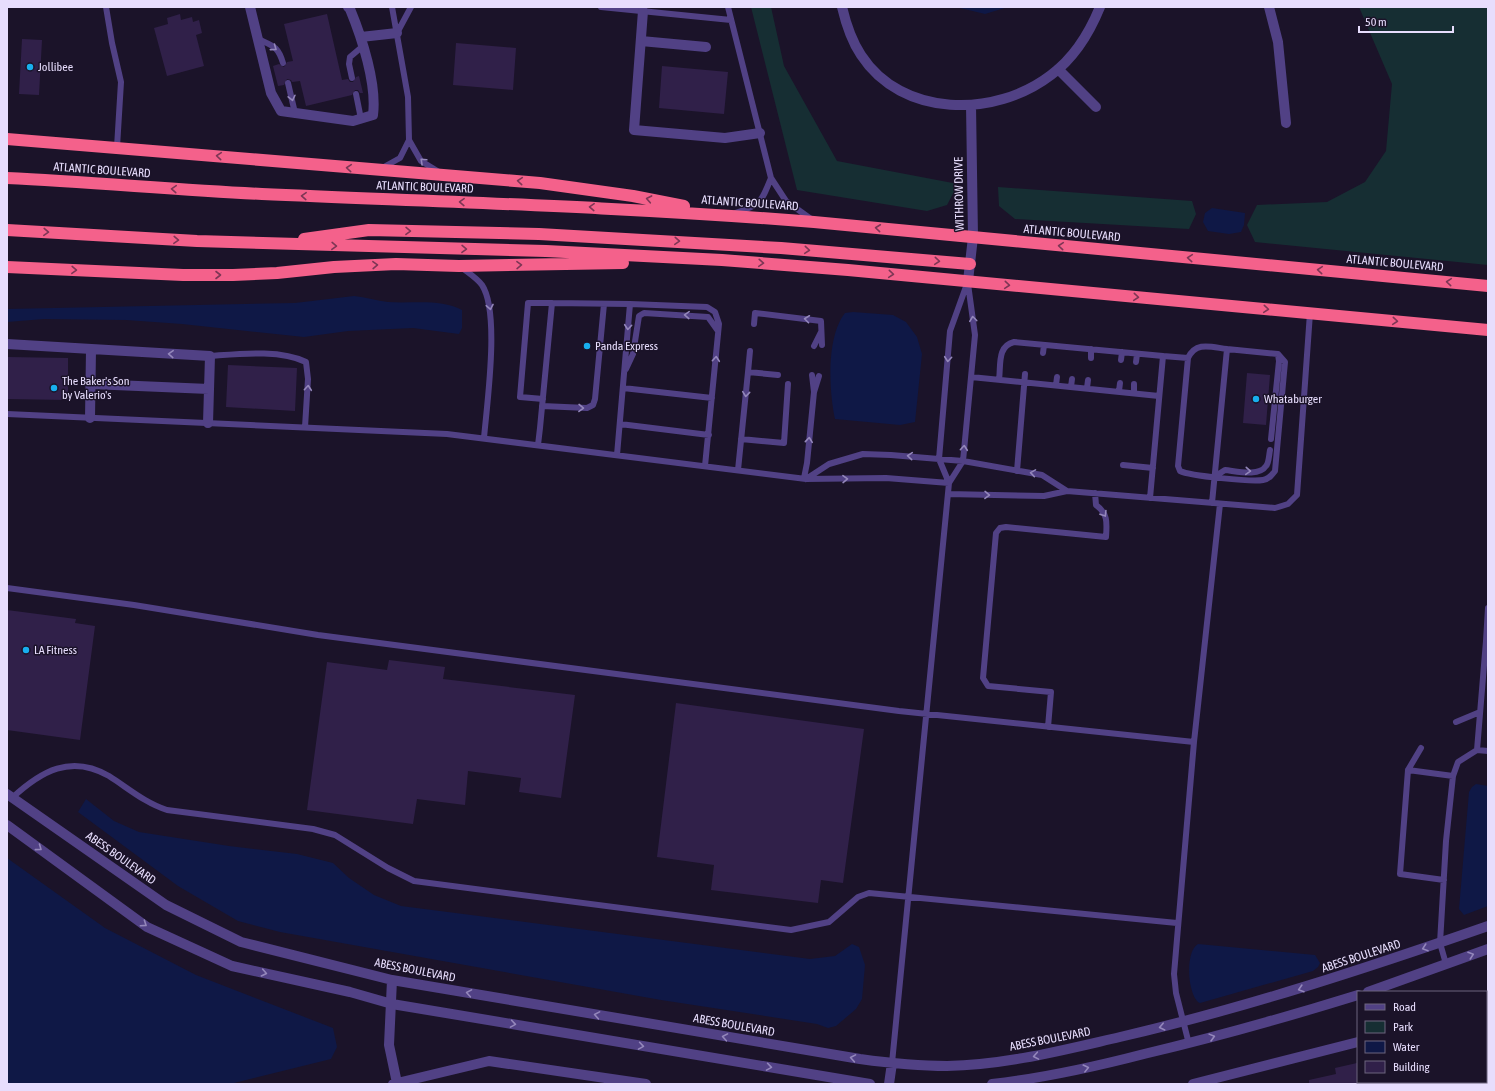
<svg xmlns="http://www.w3.org/2000/svg" width="1495" height="1091" font-family="'Asap Condensed',sans-serif">
	<style>
		.green { fill: #162e33 }
		.water { fill: #0f1846 }
		.building { fill: #302049 }
		.lines { fill: none; stroke-linecap: round; stroke-linejoin: round }
		.lane { stroke: #514185; stroke-width: 6 }
		.street { stroke: #514185; stroke-width: 10 }
		.highway { stroke: #f4618b; stroke-width: 12 }
		.oneway { stroke: #9487bb }
		.oneway2 { stroke: #7d3655 }
		.poi-dot { fill: #18afee; stroke: #1b1329; stroke-width: 1.5 }
		.labels { text-anchor: middle; dominant-baseline: central; stroke-width: 3; stroke-linejoin: round; paint-order: stroke }
		.poi-label { font-size: 12px; fill: #e7ddfd; stroke: #1b1329; text-anchor: start }
		.street-label { font-size: 12px; fill: #e7ddfd; stroke: #1b1329 }
	</style>
	<rect width="100%" height="100%" fill="#1b1329"/>
	<path class="green" d="M751,7H771L784,66L837,161L958,184L947,205L927,211L797,190Z
		M1359,7H1488V265L1255,242L1247,225L1257,205L1327,202L1365,182L1386,151L1392,84Z
		M998,187L1192,201L1196,214L1189,229L1015,219L999,206Z"/>
	<path class="water" d="M956,7H1008L985,14Z
		M1212,208L1245,213L1244,225L1241,232L1229,234L1208,231L1203,222L1205,213Z
		M354,296C366,297 377,301 388,302C412,304 440,298 462,310V328L459,334L413,328L348,331L304,337L182,324L126,320L44,319L7,322V309L295,303Z
		M853,312L893,315L906,322L917,337L922,354L915,422L900,425L835,419C829,391 826,337 845,313Z
		M1476,784L1488,786V906L1464,915L1459,909L1469,792L1472,787Z
		M86,799L114,821L139,832L229,846L297,854L333,863L349,878L374,895L401,906L810,959L835,956L852,944L859,947L865,965L862,999L856,1009L836,1026L828,1028L817,1024L661,1000L280,932L238,921L178,886L78,812Z
		M7,858L105,928L196,975L333,1028L337,1047L331,1059L230,1084H7Z
		M1198,944L1315,955L1320,963L1318,967L1313,971L1200,1003C1188,998 1184,952 1198,944Z"/>
	<path class="building" d="M180,14L181,20L192,17L193,22L199,20L202,33L196,35L204,66L167,76L154,28L168,24L167,18Z
		M327,14L342,80L348,79L350,82H353L356,77L359,76L363,93H360L358,90H355L352,95L306,106L300,81L292,82L291,80L287,79L284,85L278,86L273,66L279,64L284,67L287,62L293,61L284,24Z
		M22,39L42,40L39,95L19,94Z
		M456,43L516,48L513,90L453,85Z
		M662,66L728,72L724,114L659,108Z
		M7,357L68,358V400L7,399Z
		M228,365L297,368L295,411L226,407Z
		M1247,373L1270,375L1266,425L1243,423Z
		M7,610L76,619L75,623L95,626L80,740L7,730Z
		M389,660L445,667L443,679L575,695L561,798L519,792L521,778L468,771L465,805L417,799L413,824L307,810L327,662L387,670Z
		M676,703L864,729L843,883L821,880L818,903L711,890L714,865L657,857Z
		M1357,1063L1358,1084H1309V1080L1336,1074L1335,1068Z"/>
	<g class="lines">
		<path class="lane" d="M106,7L112,43L121,82L117,147
			M601,7L731,20
			M728,7L771,178L786,201L811,219
			M397,33L411,7
			M258,39C273,46 278,46 283,63
			M352,78L349,64L350,57L363,46
			M288,83L295,113
			M356,94L361,119
			M409,140L421,161L439,172
			M382,168L400,158L409,140L408,97L392,7
			M735,213C761,205 761,203 771,178
			M461,267C467,272 477,278 482,285C500,312 487,403 484,438
			M552,303L630,304
			M754,324L755,313L821,321L822,345
			M814,346L821,332
			M1043,353L1044,345
			M210,356C238,354 280,349 306,362L308,379L305,427
			M1163,356L1188,358
			M1091,358V349
			M1121,360L1122,352
			M1136,362L1137,354
			M626,369L633,354L639,316L644,313L708,317L718,331
			M748,372L750,351
			M812,375L814,392
			M971,377L1159,396
			M999,380C1001,365 997,346 1014,342L1163,356L1150,498
			M1056,385L1057,377
			M1071,387L1072,379
			M623,388L712,398
			M1087,388L1088,380
			M1119,391L1120,383
			M1134,393V384
			M542,406L587,408L593,405L595,399L604,304
			M7,414L447,434L806,479L886,478L949,483
			M620,424L709,435
			M741,439L784,443L788,384
			M1271,439L1279,361L1278,354
			M538,445L540,428L552,303H528L520,397L543,399
			M617,455L630,304L707,307L715,312L719,324L705,466
			M1123,465L1153,468
			M738,470L748,372L778,375
			M1017,471L1025,374
			M1214,477L1225,470C1236,471 1259,477 1266,466C1269,463 1269,455 1270,450
			M804,478L807,463L814,392L819,376
			M806,479L829,464L863,454L891,455L963,461L1042,475L1067,491
			M949,483L963,461L975,335L968,284
			M948,494L1044,496L1067,491L1275,508L1288,504L1297,495L1310,313
			M1212,503L1227,349L1278,354L1285,362L1275,471C1272,475 1269,479 1263,480C1252,482 1190,476 1180,471L1178,466L1188,358C1196,341 1211,347 1227,349
			M7,588L134,605L318,635L899,711L1194,742
			M1486,641L1488,608
			M1488,641H1486L1477,750L1488,751
			M1456,722L1480,712
			M1048,727L1051,692L988,686L983,678L996,533L1000,528L1006,527L1106,537C1107,522 1108,514 1096,505L1095,493
			M1408,770L1421,748
			M12,798C41,771 71,754 109,776C128,788 145,803 167,810L313,829L335,835L388,868L414,881L791,930L829,922L858,897L869,893L1177,923
			M1444,880L1400,874L1408,770L1453,776
			M1446,964L1440,943L1446,841L1453,776L1458,762L1477,750
			M1189,1044L1176,993L1174,974L1194,742L1220,504
			M892,1063L949,483L939,459L950,331L968,281"/>
		<path class="street" d="M250,7L271,93L281,111L353,121L373,115C377,84 362,38 350,9L348,7
			M842,7C846,24 851,40 861,55C902,118 995,118 1051,75C1074,58 1089,34 1100,7
			M1269,7L1278,42L1286,123
			M643,11L634,130L725,138L760,133
			M361,37L397,33
			M641,41L706,47
			M1058,69L1096,107
			M968,281L973,237L971,105
			M7,344L210,356L208,423
			M91,384L209,389
			M90,418L91,350
			M7,794L166,905L241,942L392,980L860,1059C889,1063 918,1066 947,1066C1006,1065 1063,1050 1120,1037C1245,1008 1367,968 1488,926
			M7,825L147,927L232,966L350,992L392,1004L870,1084
			M392,980L389,1045L397,1083
			M1368,992L1488,949
			M1486,1047L1488,1046
			M1486,1063L1488,1072
			M1389,1082V1084
			M393,1084L489,1061L646,1084
			M889,1084L892,1063
			M992,1084C1044,1078 1094,1067 1144,1054C1216,1037 1287,1017 1358,995
			M1193,1084L1358,1042"/>
		<path class="highway" d="M7,139L540,183L633,196L684,206
			M7,178C92,182 177,190 262,194C446,202 630,207 814,222L1488,286
			M7,230L197,241L546,251L722,260L848,270L1488,330
			M304,239L369,230L539,234L781,248L970,264
			M7,267L183,275H233L277,273L334,267L396,264L459,266L623,263"/>
	</g>
	<defs><path id="oneway-chevron" d="M-2-3.5L2.5 0L-2 3.5" fill="none" stroke-width="1.6" stroke-linecap="round" stroke-linejoin="round"/></defs>
	<g class="oneway">
		<use href="#oneway-chevron" transform="translate(274 48) rotate(36)"/>
		<use href="#oneway-chevron" transform="translate(292 98) rotate(77)"/>
		<use href="#oneway-chevron" transform="translate(423 161) rotate(-137)"/>
		<use href="#oneway-chevron" transform="translate(490 307) rotate(79)"/>
		<use href="#oneway-chevron" transform="translate(687 315) rotate(-177)"/>
		<use href="#oneway-chevron" transform="translate(807 319) rotate(-173)"/>
		<use href="#oneway-chevron" transform="translate(973 319) rotate(-97)"/>
		<use href="#oneway-chevron" transform="translate(628 327) rotate(95)"/>
		<use href="#oneway-chevron" transform="translate(171 354) rotate(-177)"/>
		<use href="#oneway-chevron" transform="translate(716 359) rotate(-85)"/>
		<use href="#oneway-chevron" transform="translate(948 359) rotate(95)"/>
		<use href="#oneway-chevron" transform="translate(308 388) rotate(-85)"/>
		<use href="#oneway-chevron" transform="translate(746 394) rotate(96)"/>
		<use href="#oneway-chevron" transform="translate(581 408) rotate(1)"/>
		<use href="#oneway-chevron" transform="translate(809 440) rotate(-84)"/>
		<use href="#oneway-chevron" transform="translate(964 448) rotate(-85)"/>
		<use href="#oneway-chevron" transform="translate(910 456) rotate(-175)"/>
		<use href="#oneway-chevron" transform="translate(1248 471) rotate(4)"/>
		<use href="#oneway-chevron" transform="translate(1033 473) rotate(-171)"/>
		<use href="#oneway-chevron" transform="translate(845 479) rotate(-1)"/>
		<use href="#oneway-chevron" transform="translate(987 495) rotate(1)"/>
		<use href="#oneway-chevron" transform="translate(1104 514) rotate(58)"/>
		<use href="#oneway-chevron" transform="translate(39 848) rotate(36)"/>
		<use href="#oneway-chevron" transform="translate(144 924) rotate(34)"/>
		<use href="#oneway-chevron" transform="translate(1425 948) rotate(161)"/>
		<use href="#oneway-chevron" transform="translate(1471 955) rotate(-19)"/>
		<use href="#oneway-chevron" transform="translate(264 973) rotate(12)"/>
		<use href="#oneway-chevron" transform="translate(1301 989) rotate(163)"/>
		<use href="#oneway-chevron" transform="translate(469 993) rotate(-170)"/>
		<use href="#oneway-chevron" transform="translate(597 1015) rotate(-170)"/>
		<use href="#oneway-chevron" transform="translate(513 1024) rotate(9)"/>
		<use href="#oneway-chevron" transform="translate(1162 1027) rotate(167)"/>
		<use href="#oneway-chevron" transform="translate(725 1037) rotate(-170)"/>
		<use href="#oneway-chevron" transform="translate(1212 1037) rotate(-15)"/>
		<use href="#oneway-chevron" transform="translate(641 1046) rotate(9)"/>
		<use href="#oneway-chevron" transform="translate(1036 1056) rotate(170)"/>
		<use href="#oneway-chevron" transform="translate(853 1058) rotate(-170)"/>
		<use href="#oneway-chevron" transform="translate(769 1067) rotate(9)"/>
		<use href="#oneway-chevron" transform="translate(1086 1068) rotate(-14)"/>
	</g>
	<g class="oneway2">
		<use href="#oneway-chevron" transform="translate(219 156) rotate(-175)"/>
		<use href="#oneway-chevron" transform="translate(349 168) rotate(-175)"/>
		<use href="#oneway-chevron" transform="translate(520 181) rotate(-175)"/>
		<use href="#oneway-chevron" transform="translate(174 189) rotate(-176)"/>
		<use href="#oneway-chevron" transform="translate(304 196) rotate(-177)"/>
		<use href="#oneway-chevron" transform="translate(649 199) rotate(-169)"/>
		<use href="#oneway-chevron" transform="translate(462 202) rotate(-178)"/>
		<use href="#oneway-chevron" transform="translate(592 207) rotate(-177)"/>
		<use href="#oneway-chevron" transform="translate(878 228) rotate(-174)"/>
		<use href="#oneway-chevron" transform="translate(408 231) rotate(1)"/>
		<use href="#oneway-chevron" transform="translate(46 232) rotate(3)"/>
		<use href="#oneway-chevron" transform="translate(176 240) rotate(3)"/>
		<use href="#oneway-chevron" transform="translate(677 241) rotate(4)"/>
		<use href="#oneway-chevron" transform="translate(334 246) rotate(2)"/>
		<use href="#oneway-chevron" transform="translate(1061 246) rotate(-175)"/>
		<use href="#oneway-chevron" transform="translate(464 249) rotate(1)"/>
		<use href="#oneway-chevron" transform="translate(807 250) rotate(5)"/>
		<use href="#oneway-chevron" transform="translate(1190 258) rotate(-175)"/>
		<use href="#oneway-chevron" transform="translate(937 261) rotate(5)"/>
		<use href="#oneway-chevron" transform="translate(761 263) rotate(4)"/>
		<use href="#oneway-chevron" transform="translate(375 265) rotate(-2)"/>
		<use href="#oneway-chevron" transform="translate(519 265) rotate(-1)"/>
		<use href="#oneway-chevron" transform="translate(74 270) rotate(2)"/>
		<use href="#oneway-chevron" transform="translate(1320 270) rotate(-175)"/>
		<use href="#oneway-chevron" transform="translate(891 274) rotate(5)"/>
		<use href="#oneway-chevron" transform="translate(218 275)"/>
		<use href="#oneway-chevron" transform="translate(1449 282) rotate(-175)"/>
		<use href="#oneway-chevron" transform="translate(1007 285) rotate(5)"/>
		<use href="#oneway-chevron" transform="translate(1136 297) rotate(5)"/>
		<use href="#oneway-chevron" transform="translate(1266 309) rotate(5)"/>
		<use href="#oneway-chevron" transform="translate(1395 321) rotate(5)"/>
	</g>
	<g class="poi-dot">
		<circle cx="30" cy="67" r="4"/>
		<circle cx="587" cy="346" r="4"/>
		<circle cx="54" cy="388" r="4"/>
		<circle cx="1256" cy="399" r="4"/>
		<circle cx="26" cy="650" r="4"/>
	</g>
	<g class="labels">
		<g class="poi-label">
			<text x="38" y="67">Jollibee</text>
			<text x="595" y="346">Panda Express</text>
			<text x="62" y="381">The Baker's Son<tspan x="62" dy="14">by Valerio's</tspan></text>
			<text x="1264" y="399">Whataburger</text>
			<text x="34" y="650">LA Fitness</text>
		</g>
		<g class="street-label">
			<text transform="translate(102 170) rotate(4)">ATLANTIC BOULEVARD</text>
			<text transform="translate(425 187) rotate(2)">ATLANTIC BOULEVARD</text>
			<text transform="translate(959 194) rotate(-91)">WITHROW DRIVE</text>
			<text transform="translate(750 203) rotate(4)">ATLANTIC BOULEVARD</text>
			<text transform="translate(1072 233) rotate(5)">ATLANTIC BOULEVARD</text>
			<text transform="translate(1395 263) rotate(5)">ATLANTIC BOULEVARD</text>
			<text transform="translate(121 858) rotate(35)">ABESS BOULEVARD</text>
			<text transform="translate(1361 956) rotate(-18)">ABESS BOULEVARD</text>
			<text transform="translate(415 970) rotate(11)">ABESS BOULEVARD</text>
			<text transform="translate(734 1025) rotate(10)">ABESS BOULEVARD</text>
			<text transform="translate(1050 1039) rotate(-11)">ABESS BOULEVARD</text>
		</g>
	</g>
	<rect width="1495" height="1091" fill="none" stroke="#e7ddfd" stroke-width="16"/>
	<rect x="1357" y="991" width="130" height="92" fill="#1b1329" stroke="#6d647e"/>
	<rect x="1365" y="1004" width="20" height="6" fill="#514185" stroke="#6d647e"/>
	<text x="1393" y="1011" font-size="12" fill="#e7ddfd">Road</text>
	<rect x="1365" y="1021" width="20" height="12" fill="#162e33" stroke="#6d647e"/>
	<text x="1393" y="1031" font-size="12" fill="#e7ddfd">Park</text>
	<rect x="1365" y="1041" width="20" height="12" fill="#0f1846" stroke="#6d647e"/>
	<text x="1393" y="1051" font-size="12" fill="#e7ddfd">Water</text>
	<rect x="1365" y="1061" width="20" height="12" fill="#302049" stroke="#6d647e"/>
	<text x="1393" y="1071" font-size="12" fill="#e7ddfd">Building</text>
	<path d="M1359 26v6h94v-6" fill="none" stroke="#e7ddfd" stroke-width="2"/>
	<text x="1365" y="26" font-size="12" fill="#e7ddfd" stroke="#1b1329" stroke-width="3" paint-order="stroke">50 m</text>
</svg>
